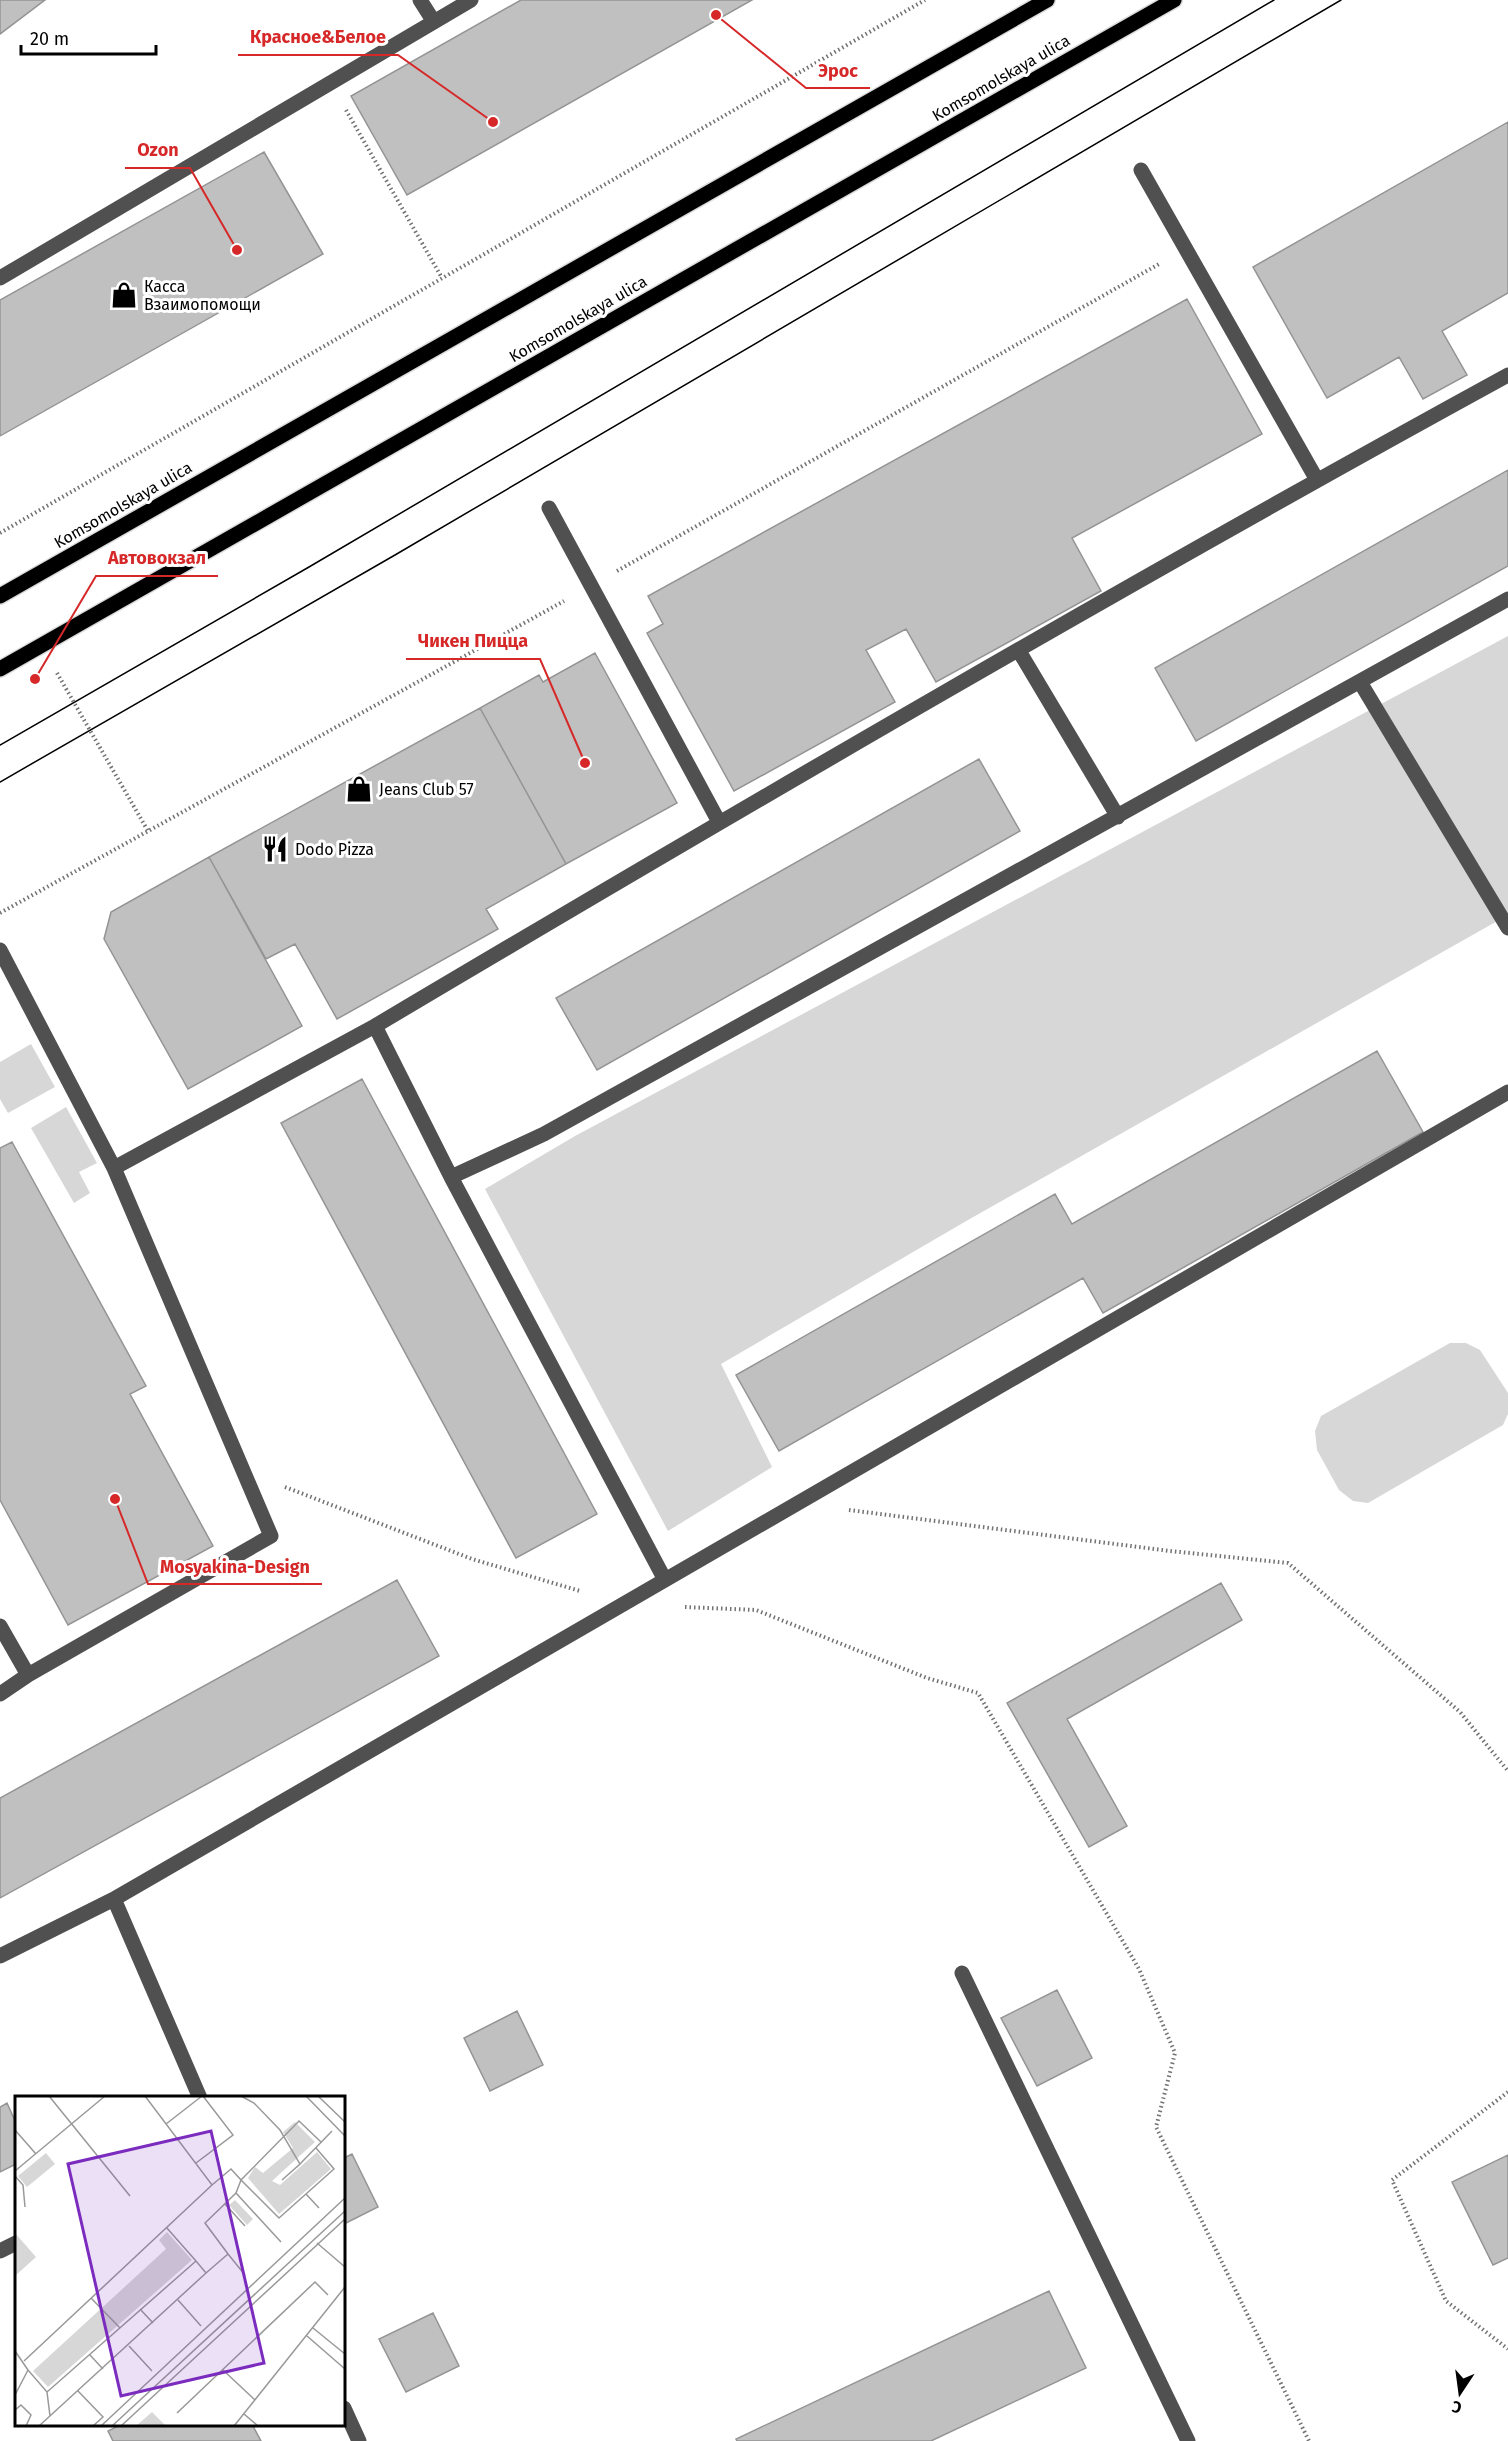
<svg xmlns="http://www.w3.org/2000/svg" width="1508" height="2441" font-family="'Fira Sans',sans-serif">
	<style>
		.green { fill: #d7d7d7 }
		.building { fill: #c0c0c0; stroke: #949494; stroke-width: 1.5 }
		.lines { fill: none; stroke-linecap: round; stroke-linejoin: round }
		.major-casing { stroke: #dbdbdb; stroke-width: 18 }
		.path { stroke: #727272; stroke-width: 4; stroke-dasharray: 1.5 3; stroke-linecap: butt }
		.minor { stroke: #505050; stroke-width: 15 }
		.major { stroke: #000; stroke-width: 15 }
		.tram { stroke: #000; stroke-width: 1.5 }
		.labels { text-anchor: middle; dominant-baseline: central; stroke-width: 6; stroke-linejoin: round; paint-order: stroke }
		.street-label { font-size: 16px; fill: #000; stroke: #fff }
		.poi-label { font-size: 16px; fill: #000; stroke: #fff; text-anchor: start }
		.inset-road { fill: none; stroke: #999; stroke-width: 1.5 }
		.view { fill: #7b2cbf; fill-opacity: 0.15; stroke: #7b2cbf; stroke-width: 3 }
		.inset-edge { fill: none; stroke: #000; stroke-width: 3 }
		.leader { fill: none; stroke: #d62828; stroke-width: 2 }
		.callout-dot { fill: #d62828; stroke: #fff; stroke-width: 2 }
		.callout-label { font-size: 18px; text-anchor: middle; font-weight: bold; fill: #d62828; stroke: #fff; stroke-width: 6; stroke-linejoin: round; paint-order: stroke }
	</style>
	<rect width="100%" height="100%" fill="#fff"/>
	<path class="green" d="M1508,636V915L968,1220L721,1364L772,1467L668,1531L485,1189L575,1136Z
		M31,1044L55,1087L8,1113L0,1099V1062Z
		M66,1107L97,1163L79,1172L90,1193L74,1203L31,1128Z
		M1450,1343H1466L1480,1350L1508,1393V1414L1503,1425L1368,1503L1353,1501L1339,1490L1317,1450L1315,1431L1321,1416Z"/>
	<path class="building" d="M0,0H45L0,34Z
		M521,0H752L407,195L351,96Z
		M1508,122V293L1442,331L1467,375L1423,399L1399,357L1327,398L1253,267Z
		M264,152L323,254L0,436V300Z
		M1187,299L1262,434L1072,538L1101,591L936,682L906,629L866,650L895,702L734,791L647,633L663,624L648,596Z
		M1508,470V566L1196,741L1155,668Z
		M595,653L677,803L566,864L480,708L539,675L543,682Z
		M480,708L566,864L486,909L498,929L337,1019L295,944L266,959L209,857Z
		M979,759L1020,831L597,1070L556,998Z
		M209,857L302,1026L188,1089L104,939L111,912Z
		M1377,1051L1423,1132L1103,1313L1083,1278L779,1451L736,1375L1055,1194L1072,1224Z
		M362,1079L597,1514L516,1558L281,1123Z
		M12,1142L146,1386L130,1394L213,1546L68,1625L0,1500V1148Z
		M397,1580L439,1656L0,1898V1798Z
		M1221,1583L1242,1620L1067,1719L1127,1826L1089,1847L1007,1703Z
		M1057,1990L1092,2058L1037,2086L1001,2018Z
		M517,2011L543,2065L490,2091L464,2038Z
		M7,2103L16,2123V2164L0,2172V2107Z
		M352,2154L378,2207L344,2224V2158Z
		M1508,2155V2258L1493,2265L1452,2182Z
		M1049,2291L1086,2368L931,2441H737L736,2439Z
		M433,2313L459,2366L406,2392L379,2339Z
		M122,2424H257L253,2426L261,2441H113L108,2431Z"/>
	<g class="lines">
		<g class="major-casing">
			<path id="major" d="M0,596L1047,0
				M0,669L1174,0"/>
		</g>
		<path class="path" d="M346,110L442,278
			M0,533L925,0
			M617,571L1159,264
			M57,673L148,831
			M0,913L564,601
			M285,1487L472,1559L580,1591
			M849,1510L1170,1551L1288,1563L1460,1712L1508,1771
			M685,1607L756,1610L927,1678L978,1693L1139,1969L1175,2053L1156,2127L1309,2441
			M1508,2092L1392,2180L1446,2301L1508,2349"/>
		<path class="minor" d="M420,0L434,22
			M1141,170L1317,480
			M0,278L471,0
			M549,508L719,822
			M1019,651L1118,817
			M1360,682L1508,928
			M0,950L114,1168
			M375,1026C749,804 1126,584 1508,375
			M451,1177L665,1580
			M0,1626L28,1675
			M0,1694L28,1675L271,1536L114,1168L375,1026L451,1177L544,1134L1508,599
			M114,1899L1508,1092
			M0,1956L114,1899L200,2098
			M962,1973L1188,2441
			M0,2251L16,2243
			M344,2408L359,2441"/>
		<use href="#major" class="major"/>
		<path class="tram" d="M0,745L309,567L1274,0
			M0,782L395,555L1341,0"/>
	</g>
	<defs>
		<g id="shop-bare" transform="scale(2.07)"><path d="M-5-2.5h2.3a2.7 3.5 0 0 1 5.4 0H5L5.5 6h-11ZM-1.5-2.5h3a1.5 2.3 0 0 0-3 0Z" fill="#000" stroke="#fff" stroke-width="2.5" paint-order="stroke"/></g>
		<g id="restaurant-bare" transform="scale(2.07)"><path d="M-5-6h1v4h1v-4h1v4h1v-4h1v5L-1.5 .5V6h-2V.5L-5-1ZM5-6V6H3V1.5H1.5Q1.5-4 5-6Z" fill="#000" stroke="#fff" stroke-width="2.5" paint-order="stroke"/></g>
	</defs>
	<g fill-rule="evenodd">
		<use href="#shop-bare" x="124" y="295"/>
		<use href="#shop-bare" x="359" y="789"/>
		<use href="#restaurant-bare" x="275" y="849"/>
	</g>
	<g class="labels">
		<g class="street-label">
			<text transform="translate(1001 78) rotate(-30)">Komsomolskaya ulica</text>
			<text transform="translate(578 319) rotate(-30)">Komsomolskaya ulica</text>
			<text transform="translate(123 505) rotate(-30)">Komsomolskaya ulica</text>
		</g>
		<g class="poi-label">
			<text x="144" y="286">Касса<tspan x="144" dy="18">Взаимопомощи</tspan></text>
			<text x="379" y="789">Jeans Club 57</text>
			<text x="295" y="849">Dodo Pizza</text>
		</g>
	</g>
	<g transform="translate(15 2096)">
		<rect width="330" height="330" fill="#fff"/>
		<path d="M280,26L300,46L257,85L265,89L302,56L316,73L264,118L233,82L240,71L248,77L278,52L268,36ZM31,57L40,68L12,91L3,80ZM220,104L238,123L232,129L214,109ZM152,136L177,164L33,291L18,275L151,153L144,144ZM0,137L21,161L0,180ZM137,316L151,330H121Z" fill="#d7d7d7"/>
		<path class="inset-road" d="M34,0L115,100M226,0L239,7L265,34L285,68L267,84M291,0L330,40M303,0L330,26M151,28L187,0M0,34L21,58M301,52L319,73L264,122L226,84L284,25L306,46M181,67L218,39L188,0M285,68L317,35M0,75L90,0M0,80L8,89L10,111M221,97L266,146M291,98L304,112M210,108L230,130M151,131L181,165M302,147L330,171M213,158L230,179M76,202L105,232M163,204L186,230M125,213L138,227M298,232L330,258M292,240L330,273M114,250L137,275M0,255L13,274M75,259L88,273M9,265L197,89M208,274L240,304M63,295L88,321L78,330M32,296L35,320M0,299L13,274L32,296L181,165L191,177L213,158L190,127L221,97L226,84L216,73L197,89L130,0M0,314L6,309L16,319L11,330M162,317L300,186L313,199M229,318L243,330M24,330L191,177M86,330L330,102M97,330L330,115M106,330L330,123M219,330L330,191"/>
		<path class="view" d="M196,35L249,267L106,300L53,68Z"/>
		<rect width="330" height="330" class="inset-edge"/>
	</g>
	<path class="leader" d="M493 122L398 55H238M716 15L806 88H870M237 250L190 168H125M35 679L96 576H218M585 763L540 659H406M115 1499L148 1584H322"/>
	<g class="callout-dot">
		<circle cx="493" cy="122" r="6"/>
		<circle cx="716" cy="15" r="6"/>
		<circle cx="237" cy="250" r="6"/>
		<circle cx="35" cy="679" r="6"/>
		<circle cx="585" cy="763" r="6"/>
		<circle cx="115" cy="1499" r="6"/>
	</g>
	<g class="callout-label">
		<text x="318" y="43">Красное&amp;Белое</text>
		<text x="838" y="77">Эрос</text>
		<text x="158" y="156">Ozon</text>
		<text x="157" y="564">Автовокзал</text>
		<text x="473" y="647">Чикен Пицца</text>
		<text x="235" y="1573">Mosyakina-Design</text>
	</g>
	<g transform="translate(1460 2393) rotate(193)" stroke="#ffffff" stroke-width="4.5" paint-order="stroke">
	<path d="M0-4.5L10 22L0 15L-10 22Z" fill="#000000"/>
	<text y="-9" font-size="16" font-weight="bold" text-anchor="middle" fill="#000000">С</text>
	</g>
	<path d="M21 45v9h135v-9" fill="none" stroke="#000000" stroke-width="3"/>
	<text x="30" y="45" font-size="18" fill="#000000" stroke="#ffffff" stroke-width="4.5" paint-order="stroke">20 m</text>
</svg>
